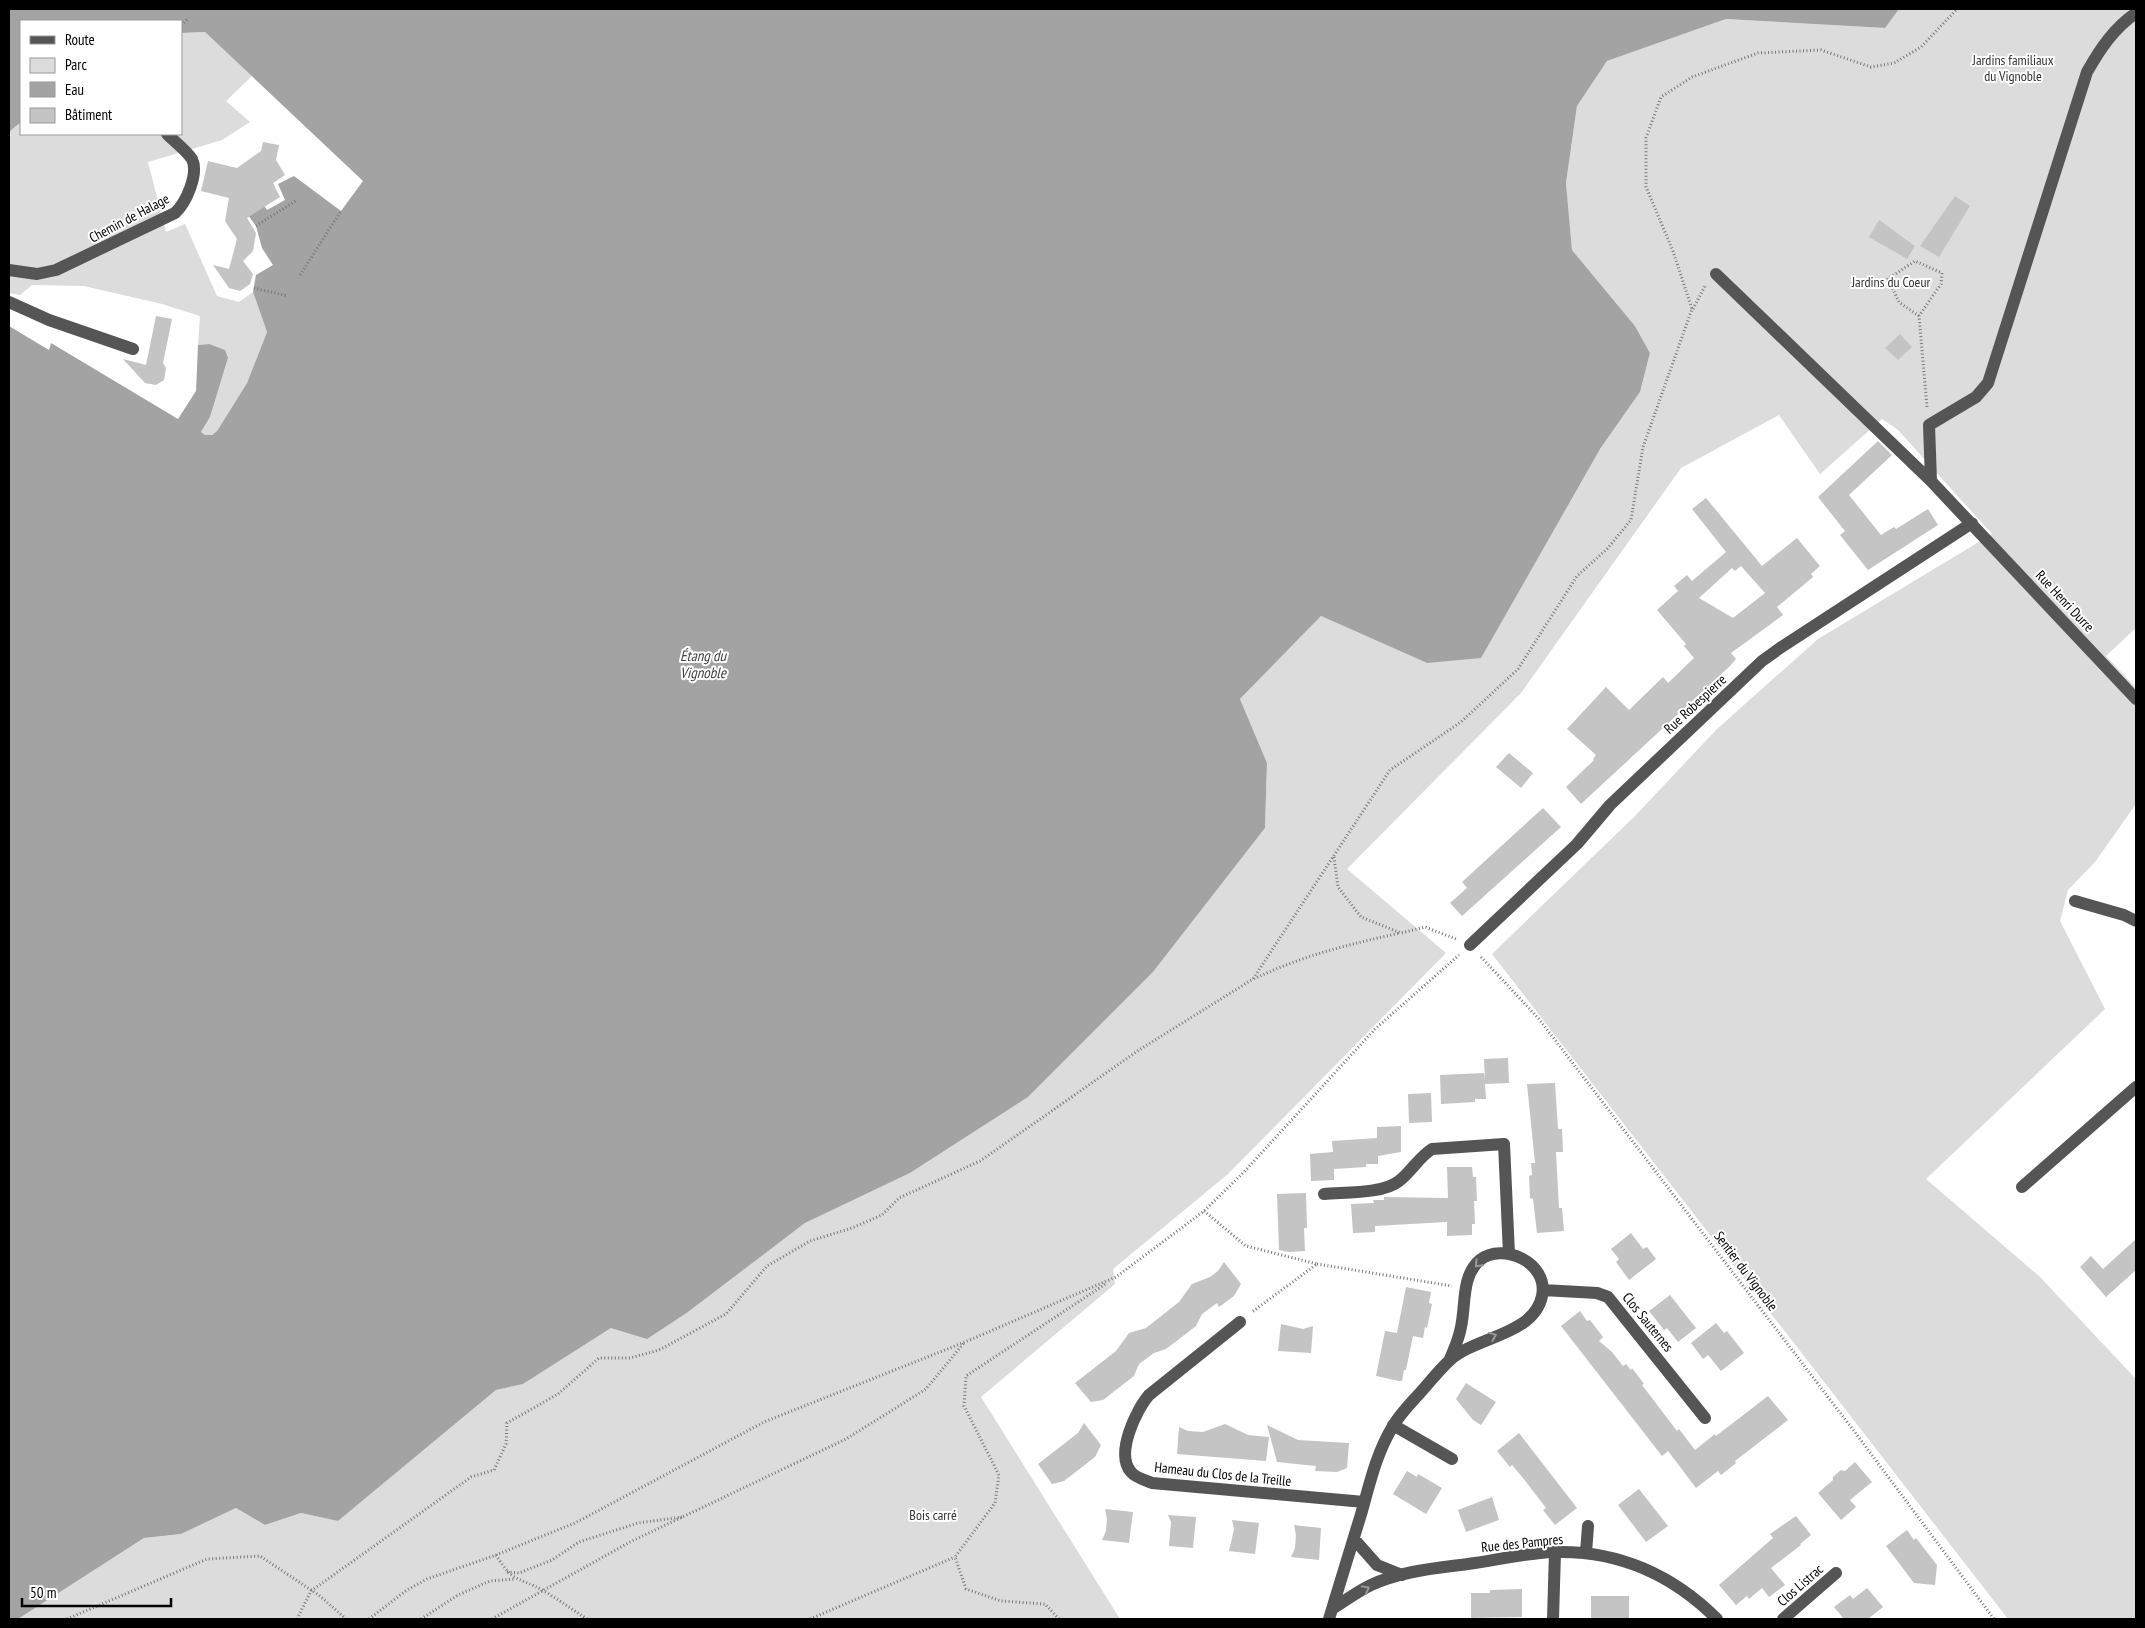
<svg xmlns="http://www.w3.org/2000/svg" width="2145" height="1628" font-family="'PT Sans Narrow',sans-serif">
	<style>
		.green { fill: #dcdcdc }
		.water { fill: #a3a3a3 }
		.building { fill: #c4c4c4; fill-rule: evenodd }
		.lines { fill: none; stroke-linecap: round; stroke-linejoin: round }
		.path { stroke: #777; stroke-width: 3; stroke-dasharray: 1 2.5; stroke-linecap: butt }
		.minor { stroke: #555; stroke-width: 12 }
		.oneway { stroke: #999 }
		.labels { text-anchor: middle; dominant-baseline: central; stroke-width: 4; stroke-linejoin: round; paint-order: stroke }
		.park-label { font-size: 14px; fill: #333; stroke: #fff }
		.street-label { font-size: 14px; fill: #000; stroke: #fff }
		.water-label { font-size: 15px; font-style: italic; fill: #444; stroke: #fff }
	</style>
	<rect width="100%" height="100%" fill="#fff"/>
	<path class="green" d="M1899,9H2136V628L2106,656L2136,688V804L2095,862L2068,890L2060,921L2105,1009L1926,1179L2039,1276L2136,1379V1619H2008L1492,954L1635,816L1717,729L1818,639L1992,534L1898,430L1882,419L1820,474L1779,415L1681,468L1521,693L1347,869L1446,953L1228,1174L1113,1269L1115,1284L981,1397L1120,1619H18L144,1538L181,1534L236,1508L265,1525L301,1513L338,1521L496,1390L523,1384L611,1328L688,1312L805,1223L910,1173L1028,1097L1153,972L1265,828L1267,763L1240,699L1321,616L1427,663L1600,449L1640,392L1650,353L1635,326L1572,250L1566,183L1577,106L1607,61L1726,19L1884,28Z
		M205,32L252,76L226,101L250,122L222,140L148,162L166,232L185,224L217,296L239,302L253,292L267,332L247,383L217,431L212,435H205L201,432L210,417L228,358L209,344L198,345L200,316L162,304L84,286L32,285L20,295L9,293V132L21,122V134H181V33Z"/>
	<path class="water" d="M9,9H1899L1885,28L1726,19L1607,61L1577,106L1566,183L1572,250L1635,326L1650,353L1640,392L1600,449L1481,658L1427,663L1321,616L1240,699L1267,763L1265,828L1153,972L1028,1097L910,1173L805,1223L688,1312L647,1339L611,1328L523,1384L496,1390L338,1521L301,1513L265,1525L236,1508L181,1534L144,1538L18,1619H9V326L49,350L51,343L178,419L196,391L198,345L209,344L225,350L228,358L210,417L201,432L205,435H212L217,431L247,383L267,332L253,292L256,275L273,265L262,248L256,226L245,211L258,197L267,210L285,200L278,184L294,176L341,211L363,181L205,32L181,33V21H21V122L9,132Z"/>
	<path class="building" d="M263,142L279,145L276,160L285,175L273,183L280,197L247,218L256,233L253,251L243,261L253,274L250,284L240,291L229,288L213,265L229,269L237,239L225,221L229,198L201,191L208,161L237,168L261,151Z
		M1955,196L1970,206L1939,257L1920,246Z
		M1879,220L1915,246L1907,259L1869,237Z
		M156,316L172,319L163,363L166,368L164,380L156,385L145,383L123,359L146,365Z
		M1900,334L1912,347L1898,360L1885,348Z
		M1878,441L1892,455L1849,495L1881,535L1894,527L1896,529L1928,509L1938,525L1868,570L1840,535L1845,531L1818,497Z
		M1706,498L1762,566L1797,538L1820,566L1811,574L1813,577L1777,607L1783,615L1731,653L1736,659L1730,666L1581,804L1566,787L1594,760L1593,759L1596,755L1567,729L1606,687L1629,710L1663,677L1668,683L1694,658L1684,646L1686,644L1657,610L1678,591L1674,586L1687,575L1692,581L1726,552L1692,509ZM1741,566L1765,593L1733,618L1699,598L1732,568L1735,571Z
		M1509,753L1533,773L1521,788L1496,767Z
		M1543,808L1561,827L1462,916L1450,903L1467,888L1462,882Z
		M1508,1058L1509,1083L1485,1084L1486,1099H1475V1102L1441,1104L1440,1075L1484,1073L1485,1081L1484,1059Z
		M1555,1083L1558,1129H1562L1563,1152H1556L1559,1208H1562L1564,1231L1537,1233L1533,1199L1530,1198L1529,1176L1532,1175L1531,1163H1535L1527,1084Z
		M1431,1093L1432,1122L1409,1123L1408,1094Z
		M1401,1126V1152L1378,1156V1164H1366V1167L1334,1169V1180L1311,1181L1310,1154L1333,1152L1332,1141L1377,1138V1127Z
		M1447,1167H1472L1473,1177H1476L1477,1201H1474L1475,1224H1472V1235L1447,1236V1222L1375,1226V1232L1353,1233L1351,1204L1374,1203L1373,1200H1384V1197L1448,1198Z
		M1306,1193L1307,1228H1304L1305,1251L1289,1252L1279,1250L1277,1194Z
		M1631,1233L1643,1249L1647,1247L1656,1259L1629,1280L1616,1262L1619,1259L1611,1249Z
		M2136,1239V1270L2106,1297L2080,1267L2091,1256L2103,1269Z
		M1224,1262L1241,1284L1234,1296L1219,1307L1217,1303L1202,1314L1196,1326L1166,1349L1154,1353L1139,1364L1134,1376L1103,1400L1091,1402L1075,1383L1116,1351L1129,1333L1146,1328L1179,1302L1192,1284L1210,1277L1218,1271Z
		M1406,1287L1431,1292L1429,1303L1432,1304L1427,1328L1425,1327L1423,1338L1413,1336L1406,1370H1404L1402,1381H1399L1376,1376L1385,1331L1397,1333Z
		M1670,1295L1696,1328L1678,1342L1667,1328L1664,1330L1649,1311Z
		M1580,1311L1587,1321L1590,1320L1603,1337L1599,1341L1612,1352L1623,1366L1626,1364L1631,1370L1632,1368L1644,1384L1642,1385L1677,1431L1679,1429L1695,1450L1715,1434L1716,1436L1768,1396L1788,1420L1735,1461L1736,1463L1721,1475L1718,1471L1696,1488L1668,1451L1662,1456L1561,1326Z
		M1716,1323L1724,1333L1727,1331L1744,1353L1721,1371L1708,1355L1703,1359L1691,1343Z
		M1281,1324L1303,1329L1313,1326L1311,1353L1278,1351Z
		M1466,1383L1496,1402L1481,1425L1473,1420L1456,1399Z
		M1084,1423L1101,1445L1095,1457L1064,1481L1052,1484L1038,1464L1078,1433Z
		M1225,1424L1248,1435L1269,1437L1266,1461L1177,1454L1179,1427L1188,1431L1203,1432Z
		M1267,1425L1298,1440L1349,1443L1347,1468L1337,1472L1315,1471L1316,1466L1277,1462Z
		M1519,1433L1577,1508L1555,1525L1543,1510L1546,1508L1523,1478L1512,1465L1510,1467L1497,1451Z
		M1855,1462L1872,1482L1850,1500L1856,1507L1841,1520L1818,1493L1833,1480V1477L1841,1470L1845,1471Z
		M1407,1471L1417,1477L1418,1474L1442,1488L1426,1514L1393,1494Z
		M1639,1489L1668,1526L1646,1542L1618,1505Z
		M1492,1497L1499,1520L1466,1532L1458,1510Z
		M1105,1509L1133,1512L1129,1543L1102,1540L1106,1531L1107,1519Z
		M1168,1515L1196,1517L1193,1548L1169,1546L1171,1522Z
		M1796,1516L1811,1535L1800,1544L1801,1545L1771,1568L1785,1585L1769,1597L1762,1588L1749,1599L1747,1596L1736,1605L1719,1585L1773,1538L1770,1534Z
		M1232,1520L1259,1523L1255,1554L1229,1551L1234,1529Z
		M1294,1525L1321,1528L1319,1560L1291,1557L1295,1548L1296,1535Z
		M1907,1530L1914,1540L1916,1538L1937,1565L1935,1585L1914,1583L1886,1546Z
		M1867,1588L1883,1607L1868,1619H1844L1834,1607L1850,1595L1853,1599Z
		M1522,1589V1617L1471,1618V1593H1490V1590Z
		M1591,1596H1629V1619L1591,1618Z"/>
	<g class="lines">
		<path class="path" d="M181,25L189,18
			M256,226L297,200
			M300,275L341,211
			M254,288L288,296
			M1693,309L1705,286
			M1919,316L1899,302L1888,279L1915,261L1942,273L1941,284L1919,316L1927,407
			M1334,857L1338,887L1361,917L1401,933L1425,927L1456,939
			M1481,957L1539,1019L1854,1431L1994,1619
			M1254,979C1301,956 1350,944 1400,933
			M1204,1211L1246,1246L1317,1264L1252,1312
			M1317,1264L1452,1286
			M496,1555C514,1584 517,1576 544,1591C559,1600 573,1610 587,1619
			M507,1572L519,1573L552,1560L579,1542L638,1523L682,1517
			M67,1619L207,1559L260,1556L320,1596L346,1619
			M297,1619L311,1591L471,1477L494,1470L506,1444L507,1423L558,1394L599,1358H630L659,1350L726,1314L767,1266L810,1241L852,1228L882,1215L899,1198L980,1161L1139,1050L1253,979L1390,770L1461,722L1518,669L1577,576L1607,549L1631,520L1643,447L1692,309L1673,251L1646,187V138L1661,97L1692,77L1758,53L1821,50L1871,67L1894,63L1921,47L1957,9
			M369,1619L407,1590L427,1579L496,1555L575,1523L764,1422L965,1342L1116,1277L1204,1211L1244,1172L1375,1029L1459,955
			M421,1619L458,1595L490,1581L514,1579
			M492,1619L630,1542L846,1439L926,1389L964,1343
			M810,1619L955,1557
			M1059,1619L1045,1604L1001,1601L966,1589L955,1557L995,1503L999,1475L964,1406L966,1376L1107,1283"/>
		<path class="minor" d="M9,270L37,274L56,270L175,213C186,203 199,174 192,159C186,150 175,142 167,134
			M1716,274L1931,481L2136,699
			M9,302L49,320L133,349
			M1931,481L1929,425L1976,397L1988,383L2087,72C2100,49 2114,28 2136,13
			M2075,901L2124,915L2136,921
			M1470,945L1577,844L1610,805L1762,661L1780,648L1972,523
			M2022,1187L2136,1087
			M1324,1194C1345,1192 1383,1194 1399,1181C1411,1172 1419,1157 1432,1149L1504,1144L1509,1254
			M1543,1290L1597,1293L1608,1297L1705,1418
			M1240,1322L1149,1395C1136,1410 1115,1454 1131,1472C1136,1478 1145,1480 1152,1483L1364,1502
			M1393,1425L1452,1459
			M1354,1539L1377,1565L1402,1575
			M1586,1553L1588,1526
			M1332,1609C1345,1601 1358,1591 1371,1585C1403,1570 1441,1568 1475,1563C1501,1559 1528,1553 1554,1552C1618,1550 1673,1575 1717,1619
			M1329,1619C1340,1583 1351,1547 1362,1511C1370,1482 1377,1452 1393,1426C1400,1414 1410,1404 1419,1394C1429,1383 1439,1370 1450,1360C1477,1336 1534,1335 1542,1296C1549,1262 1502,1242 1480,1260C1461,1276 1466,1305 1461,1327C1459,1339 1454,1349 1450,1359
			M1553,1619L1555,1552
			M1783,1619L1836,1573"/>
	</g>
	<defs><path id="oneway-chevron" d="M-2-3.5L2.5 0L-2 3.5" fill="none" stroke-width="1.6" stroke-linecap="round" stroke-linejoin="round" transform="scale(1.25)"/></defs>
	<g class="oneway">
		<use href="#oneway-chevron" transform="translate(1478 1264) rotate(134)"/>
		<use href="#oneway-chevron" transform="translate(1493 1336) rotate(-22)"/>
		<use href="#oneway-chevron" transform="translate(1366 1589) rotate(-29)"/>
	</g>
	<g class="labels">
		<g class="park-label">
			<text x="2013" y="60">Jardins familiaux<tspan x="2013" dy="16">du Vignoble</tspan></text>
			<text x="1891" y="282">Jardins du Coeur</text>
			<text x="933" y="1515">Bois carré</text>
		</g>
		<g class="street-label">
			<text transform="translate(129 218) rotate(-28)">Chemin de Halage</text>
			<text transform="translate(2065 601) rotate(47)">Rue Henri Durre</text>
			<text transform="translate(1695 704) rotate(-43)">Rue Robespierre</text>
			<text transform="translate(1746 1271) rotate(53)">Sentier du Vignoble</text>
			<text transform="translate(1648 1322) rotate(51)">Clos Sauternes</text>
			<text transform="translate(1223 1474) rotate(6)">Hameau du Clos de la Treille</text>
			<text transform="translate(1522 1543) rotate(-6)">Rue des Pampres</text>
			<text transform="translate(1800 1585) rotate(-41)">Clos Listrac</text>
		</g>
		<g class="water-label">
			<text x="703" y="655">Étang du<tspan x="703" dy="17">Vignoble</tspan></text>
		</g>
	</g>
	<rect width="2145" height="1628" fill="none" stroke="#000000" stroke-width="20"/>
	<rect x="20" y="20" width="162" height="115" fill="#ffffff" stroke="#999999"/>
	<rect x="30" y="36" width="25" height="8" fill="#555555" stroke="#999999"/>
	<text x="65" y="45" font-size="15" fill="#000000">Route</text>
	<rect x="30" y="58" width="25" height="15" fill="#dcdcdc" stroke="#999999"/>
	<text x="65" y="70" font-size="15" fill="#000000">Parc</text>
	<rect x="30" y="82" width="25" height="15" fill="#a3a3a3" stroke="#999999"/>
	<text x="65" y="95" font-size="15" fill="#000000">Eau</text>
	<rect x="30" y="108" width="25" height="15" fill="#c4c4c4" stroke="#999999"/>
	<text x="65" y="120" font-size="15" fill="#000000">Bâtiment</text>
	<path d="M22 1598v8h149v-8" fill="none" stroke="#000000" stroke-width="2.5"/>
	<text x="30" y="1598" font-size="15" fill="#000000" stroke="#ffffff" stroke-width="4" paint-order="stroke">50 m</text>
</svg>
